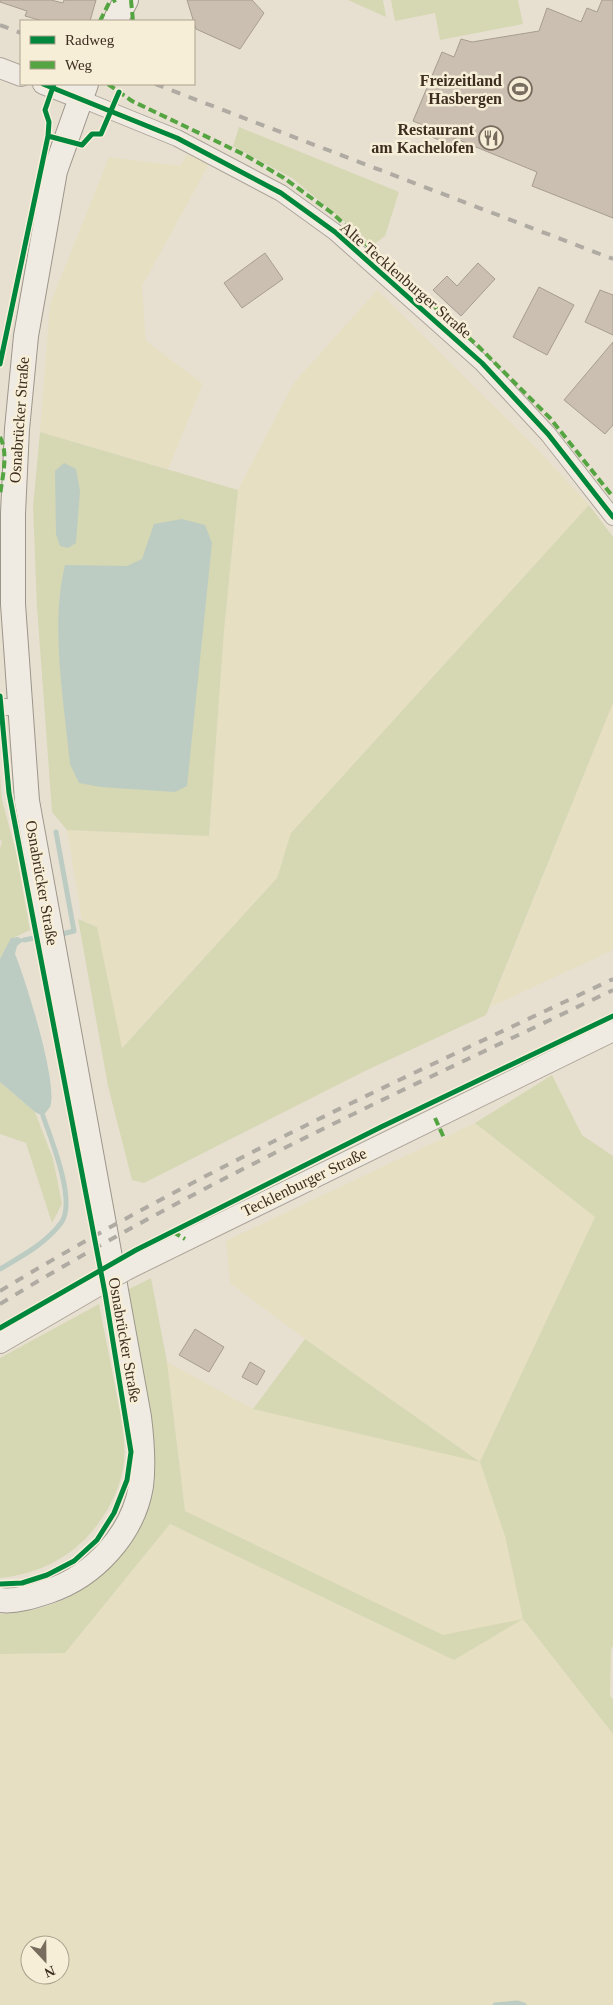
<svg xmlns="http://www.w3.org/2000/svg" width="613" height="2005" font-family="Georgia,serif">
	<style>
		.farmland { fill: #e6dfc2; fill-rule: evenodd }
		.green { fill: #d6d7b3 }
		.water { fill: #bcccc2 }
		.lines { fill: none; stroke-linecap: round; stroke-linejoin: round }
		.stream { stroke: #bcccc2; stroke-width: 5 }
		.building { fill: #cbbfb2; stroke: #a89c90 }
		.minor-casing { stroke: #ada599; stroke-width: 18 }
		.tertiary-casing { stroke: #ada599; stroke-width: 22 }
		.secondary-casing { stroke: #9c958a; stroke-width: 26 }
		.minor { stroke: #efebe3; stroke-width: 16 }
		.tertiary { stroke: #efebe3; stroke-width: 20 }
		.secondary { stroke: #efebe3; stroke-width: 24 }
		.rail { stroke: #afaaa2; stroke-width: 4; stroke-dasharray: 9 9; stroke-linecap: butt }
		.tertiary-bridge-casing { stroke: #ada599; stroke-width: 22; stroke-linecap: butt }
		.tertiary-bridge { stroke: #efebe3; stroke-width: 20 }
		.quiet { stroke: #54a441; stroke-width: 4; stroke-dasharray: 8 4; stroke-linecap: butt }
		.cycleway-casing { stroke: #f7eed8; stroke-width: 8 }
		.cycleway { stroke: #00873e; stroke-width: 5 }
		.labels { text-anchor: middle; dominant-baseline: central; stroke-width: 5; stroke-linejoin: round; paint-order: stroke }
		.poi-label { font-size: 16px; font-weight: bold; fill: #3d2e20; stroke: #f7eed8; text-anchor: end }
		.street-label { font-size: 16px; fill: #3d2e20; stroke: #f7eed8 }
	</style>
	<rect width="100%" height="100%" fill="#e7e0d1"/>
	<path class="farmland" d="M187,154L209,164L142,286L146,341L203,384L168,469L40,432L50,304L109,157L180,166Z
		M377,290L539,451L589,505L291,833L277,878L121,1048L97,927L82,920L67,830L209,836L224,631L238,490L293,384Z
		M613,703V950L490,1007Z
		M475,1123L595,1217L480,1462L505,1536L523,1619L613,1734V2005H0V1654L65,1653L170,1524L454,1660L521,1620L443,1635L185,1511L167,1362L253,1409L479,1461L305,1339L230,1283L226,1241ZM30,1945H60V1975H30Z"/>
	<path class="green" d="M348,0H383L386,17Z
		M391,0H518L523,24L440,40L435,13L395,21Z
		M239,127L399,192L385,236L373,245L292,178L233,146Z
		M40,432L238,490L224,631L209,836L67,830L52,812L37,607L33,507Z
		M589,505L613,537V703L486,1015L365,1071L144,1183L132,1180L108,1086L78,919L97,927L122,1048L277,878L291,833Z
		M0,774L2,800L16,852L30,930L11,939L0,959V849L2,841L0,840Z
		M552,1075L582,1135L613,1156V1645L611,1650L610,1696L613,1699V1734L523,1619L454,1660L170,1524L65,1653L0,1654V1614C58,1611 101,1587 133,1538C143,1523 152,1504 154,1486C158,1455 151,1425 146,1395C139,1360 133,1325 127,1290L151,1278L167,1362L185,1511L443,1635L523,1619L505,1536L480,1462L253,1409L305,1339L480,1462L595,1217L475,1123Z
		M0,1082L35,1112L53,1159L62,1204L52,1223L26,1143L0,1134Z
		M99,1304C104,1331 110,1359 115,1386C120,1412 126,1436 124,1462C121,1491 103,1522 82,1542C60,1563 31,1575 0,1578V1358Z"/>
	<path class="water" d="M64,463L76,469L80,491L76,543L68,548L60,546L56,534L55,471Z
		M182,519L205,525L212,543L187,786L175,792L101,787L79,783L70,764C64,701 50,627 65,565L127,566L142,559L154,524Z
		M18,937L24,940L17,946L15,954C25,978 59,1085 50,1107C48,1110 45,1113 43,1116L35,1112L0,1082V959L11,938Z"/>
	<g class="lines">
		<path class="stream" d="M56,832L74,931L62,934
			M24,940L34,938
			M0,1269C22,1256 45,1244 61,1223C77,1202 51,1139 43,1116
			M495,2005L518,2003L524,2005"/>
	</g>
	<path class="building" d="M1,0H51L63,3L64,0H96L90,21H43L25,16L27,11L0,2Z
		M187,0H252L264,13L240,49L196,29Z
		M602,0H613V218L532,186L537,172L454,138L451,145L432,137L435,130L413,121L442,52L454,57L461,39L472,42L539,31L547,8L581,22L587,8L597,12Z
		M265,253L283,279L242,308L224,283Z
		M478,263L495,279L461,316L433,290L447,276L457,286Z
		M539,287L574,305L547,355L513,337Z
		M600,290L613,295V335L585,322Z
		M613,342V425L605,434L564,400Z
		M195,1329L224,1347L209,1372L179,1355Z
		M250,1362L265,1371L257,1385L242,1377Z"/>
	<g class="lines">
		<g class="minor-casing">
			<path id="minor" d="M79,98L177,138L281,193L335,232L482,363L548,434L613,517
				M0,707H19"/>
		</g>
		<g class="tertiary-casing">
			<path id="tertiary" d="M0,68L21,76
				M43,84L79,98
				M128,1269L613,1031
				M0,1343L98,1286"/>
		</g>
		<g class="secondary-casing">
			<path id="secondary" d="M115,21L126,0
				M0,1600C16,1602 34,1596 49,1591C94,1576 133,1534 141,1486C144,1463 142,1441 139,1417L27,801L13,604V513L17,429L26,336L55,171L86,84"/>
		</g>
		<use href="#minor" class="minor"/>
		<use href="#tertiary" class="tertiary"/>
		<use href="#secondary" class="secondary"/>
		<path class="rail" d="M0,25L21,33
			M155,84L613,259
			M0,1291C196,1172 406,1077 613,979
			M0,1304C196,1184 406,1089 613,990"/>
		<g class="tertiary-bridge-casing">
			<path id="tertiary-bridge" d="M98,1286L128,1269"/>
		</g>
		<use href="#tertiary-bridge" class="tertiary-bridge"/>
		<path class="quiet" d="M131,0L133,21
			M100,21L109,3L116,0
			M108,84L132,101L245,155L284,178L332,213L478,346L550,418L613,497
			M0,437C9,454 2,478 0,496
			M435,1118L444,1138
			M173,1232L185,1239"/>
		<g class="cycleway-casing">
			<path id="cycleway" d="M43,84L177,138L281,193L335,232L482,363L548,434L613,517
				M48,136L82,145L92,134H101L119,92
				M0,364L48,136L49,122L45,110L54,84
				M0,696L9,793L105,1293L131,1452L127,1480L114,1513L97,1540L74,1561L47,1575L22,1583L0,1584
				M0,1328L136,1250L381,1127L613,1016"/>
		</g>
		<use href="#cycleway" class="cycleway"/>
	</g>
	<defs>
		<g id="stadium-ring" transform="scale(1.25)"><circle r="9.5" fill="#f7eed8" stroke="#786c5e" stroke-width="1.5"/><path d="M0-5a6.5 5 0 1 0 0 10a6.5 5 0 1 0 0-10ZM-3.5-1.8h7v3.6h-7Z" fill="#786c5e"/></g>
		<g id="restaurant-ring" transform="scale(1.25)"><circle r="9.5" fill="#f7eed8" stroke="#786c5e" stroke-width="1.5"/><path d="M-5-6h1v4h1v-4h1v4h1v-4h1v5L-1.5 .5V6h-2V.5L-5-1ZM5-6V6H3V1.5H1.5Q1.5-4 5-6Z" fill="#786c5e"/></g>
	</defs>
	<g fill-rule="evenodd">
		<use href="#stadium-ring" x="520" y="89"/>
		<use href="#restaurant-ring" x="491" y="138"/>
	</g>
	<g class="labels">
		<g class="poi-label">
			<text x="502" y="80">Freizeitland<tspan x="502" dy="18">Hasbergen</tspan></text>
			<text x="474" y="129">Restaurant<tspan x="474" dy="18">am Kachelofen</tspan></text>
		</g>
		<g class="street-label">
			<text transform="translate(406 280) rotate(41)">Alte Tecklenburger Straße</text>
			<text transform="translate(19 420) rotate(-86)">Osnabrücker Straße</text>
			<text transform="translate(42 883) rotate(80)">Osnabrücker Straße</text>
			<text transform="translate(304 1182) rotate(-26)">Tecklenburger Straße</text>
			<text transform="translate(125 1340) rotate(80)">Osnabrücker Straße</text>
		</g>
	</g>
	<rect x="20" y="20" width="175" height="65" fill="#f7eed8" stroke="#ada18e"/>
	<rect x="30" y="36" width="25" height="8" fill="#00873e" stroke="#ada18e"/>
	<text x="65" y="45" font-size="15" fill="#3d2e20">Radweg</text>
	<rect x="30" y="61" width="25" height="8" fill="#54a441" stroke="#ada18e"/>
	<text x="65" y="70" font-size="15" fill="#3d2e20">Weg</text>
	<g transform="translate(45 1960) rotate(158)"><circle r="24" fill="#f7eed8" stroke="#ada18e"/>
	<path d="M0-4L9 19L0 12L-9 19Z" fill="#786c5e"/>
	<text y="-8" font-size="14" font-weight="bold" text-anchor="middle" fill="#3d2e20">N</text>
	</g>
</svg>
